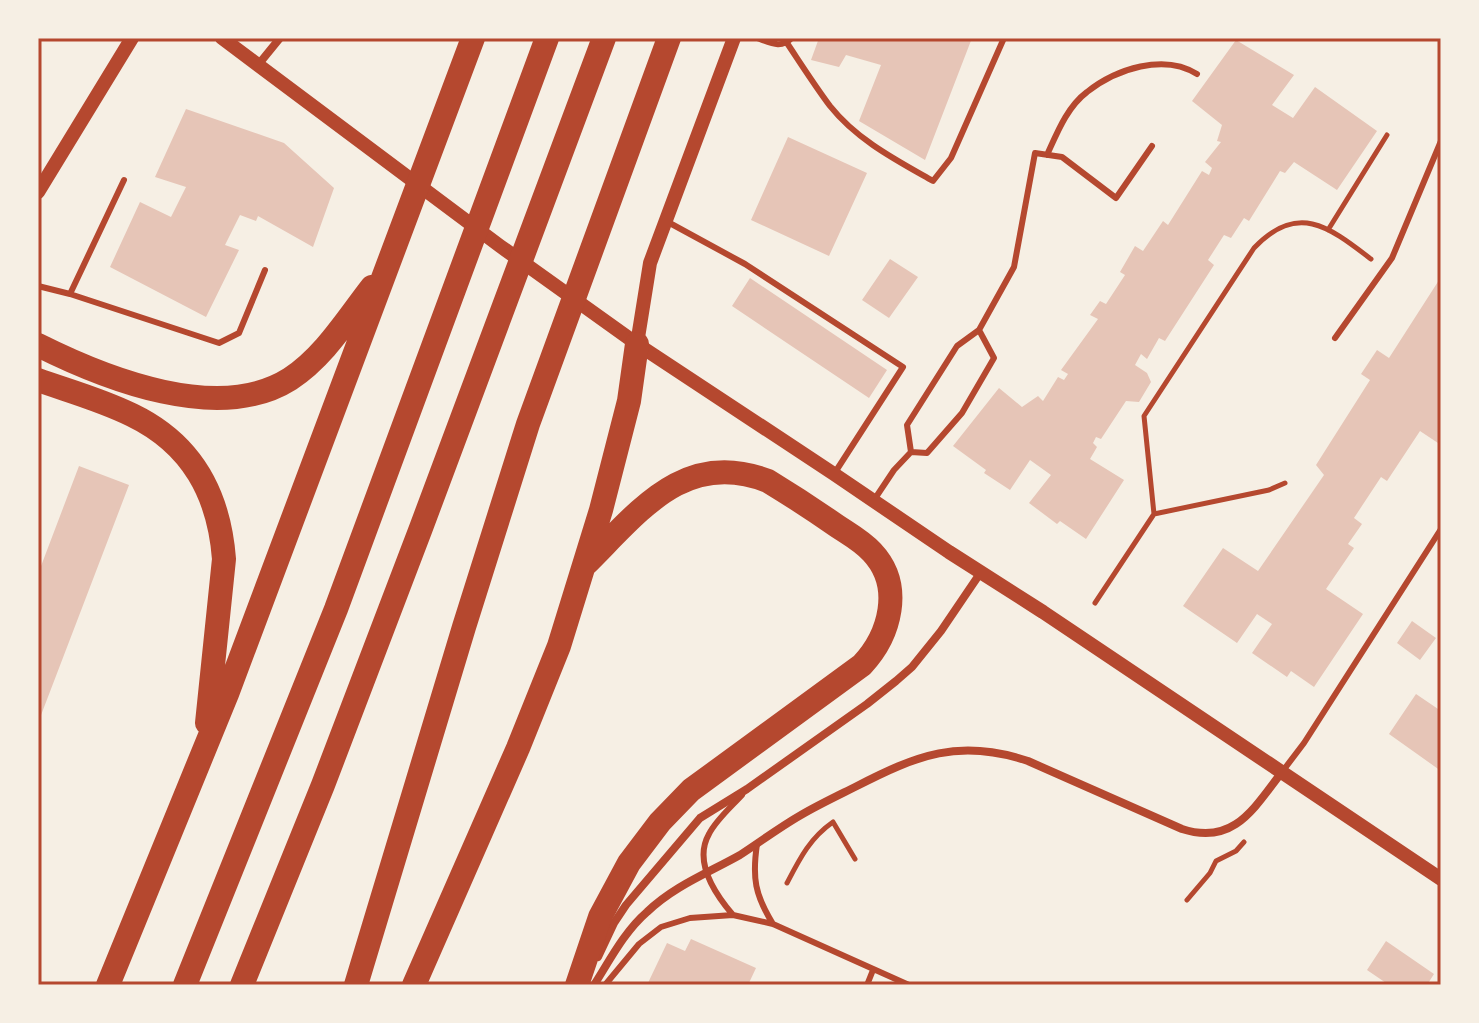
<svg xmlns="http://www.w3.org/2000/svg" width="1479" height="1023" font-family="'Exo 2',sans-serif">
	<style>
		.building { fill: #e6c5b7 }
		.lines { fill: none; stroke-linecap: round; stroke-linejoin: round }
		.path { stroke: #b5482f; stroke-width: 5 }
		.service { stroke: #b5482f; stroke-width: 6 }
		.minor { stroke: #b5482f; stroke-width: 8 }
		.tertiary { stroke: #b5482f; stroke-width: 14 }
		.motorway { stroke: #b5482f; stroke-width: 24 }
		.neatline { fill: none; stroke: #b5482f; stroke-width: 3 }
	</style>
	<rect width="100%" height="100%" fill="#f6efe4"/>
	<path class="building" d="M819,38H972L925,160L859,121L881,65L846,55L839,67L811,60Z
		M1236,40L1294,75L1272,105L1293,118L1315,87L1377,131L1337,190L1294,162L1285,173L1280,171L1249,221L1244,218L1231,238L1224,235L1208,260L1214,265L1165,341L1159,338L1147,359L1141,354L1135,365L1147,373L1151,382L1139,402L1126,401L1101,439L1096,437L1093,443L1097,447L1090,459L1124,480L1086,539L1060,521L1057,524L1029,503L1051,475L1030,460L1010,490L984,473L986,470L953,446L999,388L1022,407L1038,396L1043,401L1058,377L1064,380L1068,374L1061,370L1098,319L1090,315L1100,301L1106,304L1125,275L1120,272L1135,246L1143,251L1163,221L1168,225L1202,171L1209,175L1212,168L1205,162L1221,142L1217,141L1222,125L1192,101Z
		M186,109L284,143L334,188L313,247L258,216L256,221L240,215L225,245L239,250L206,317L110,267L140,202L171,217L186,187L155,177Z
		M788,137L867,173L829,256L751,220Z
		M890,259L918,277L889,318L862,300Z
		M1441,277V445L1420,431L1387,481L1381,477L1354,518L1362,524L1348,544L1354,548L1326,589L1363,614L1314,687L1291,671L1287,677L1252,653L1272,624L1257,614L1237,643L1183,606L1223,548L1258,571L1324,475L1316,465L1370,380L1361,374L1377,350L1389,358Z
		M750,278L887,370L869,398L732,306Z
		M79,466L129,485L38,723V574Z
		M1412,621L1436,638L1420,660L1397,643Z
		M1416,694L1441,711V771L1389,734Z
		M691,939L756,968L748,985H647L667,943L685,951Z
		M1386,941L1434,974L1427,985H1389L1367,970Z"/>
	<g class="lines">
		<path class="path" d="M1328,230L1387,135
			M1154,514L1269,490L1285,483
			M1095,603L1154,514L1144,416L1254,248C1298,202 1329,227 1371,259
			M787,883C800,858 810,838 833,822L855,859
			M1187,900L1210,873L1216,861L1236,851L1244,842"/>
		<path class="service" d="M757,38C771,43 781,49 792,38
			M787,43C801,64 815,86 830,106C857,140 896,160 933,181L951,158L1004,38
			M1047,155C1057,133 1067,107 1087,92C1116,69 1164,53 1197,74
			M666,221L745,264L903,367L834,474
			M38,286L70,294L219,343L239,333L265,270
			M70,294L124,180
			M979,330L1014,267L1035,153L1062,157L1116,198L1152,146
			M1335,338L1392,258L1441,141
			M874,500L894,470L911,452L907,425L957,346L979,330L994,358L962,413L927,453L911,452
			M1282,772L1304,743L1441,529
			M757,844C752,878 755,895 773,924
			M733,915C715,894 693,862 709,834C716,820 731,807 742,795
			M605,985L639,944L661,927L690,918L733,915L773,924L909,985
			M867,985L873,970"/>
		<path class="minor" d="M258,65L280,38
			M598,957L614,923L626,905L700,818L747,789L867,704L896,681L912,667L941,631L981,572
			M594,985C610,960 624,932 647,912C674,886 708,873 740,855C760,842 780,827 801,815C818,805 837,796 855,787C917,755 959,738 1028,761L1182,829C1234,846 1254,808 1282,772"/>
		<path class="tertiary" d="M222,38L500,246L637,344L834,474L949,552L1043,612L1441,879
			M38,192L132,38
			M637,344L650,263L734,38"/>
		<path class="motorway" d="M38,345C106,379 219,424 290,379C324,357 347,319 372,287
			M38,380C69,391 102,400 132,415C192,444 219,494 224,559L207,723
			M108,985L227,694L473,38
			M185,985L336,609L547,38
			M242,985L323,785L421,528L604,38
			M356,985L464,627L528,424L669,38
			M414,985L518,748L559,646L601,510L629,401L637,344
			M577,985L600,917L629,863L660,822L691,790L862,665C890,635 904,586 872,552C862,541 849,534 837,526C814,510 791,495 768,481C684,448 638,513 585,565"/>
	</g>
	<rect width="1479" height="1023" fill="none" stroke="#f6efe4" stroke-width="80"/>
	<rect x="40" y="40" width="1399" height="943" class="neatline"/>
</svg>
